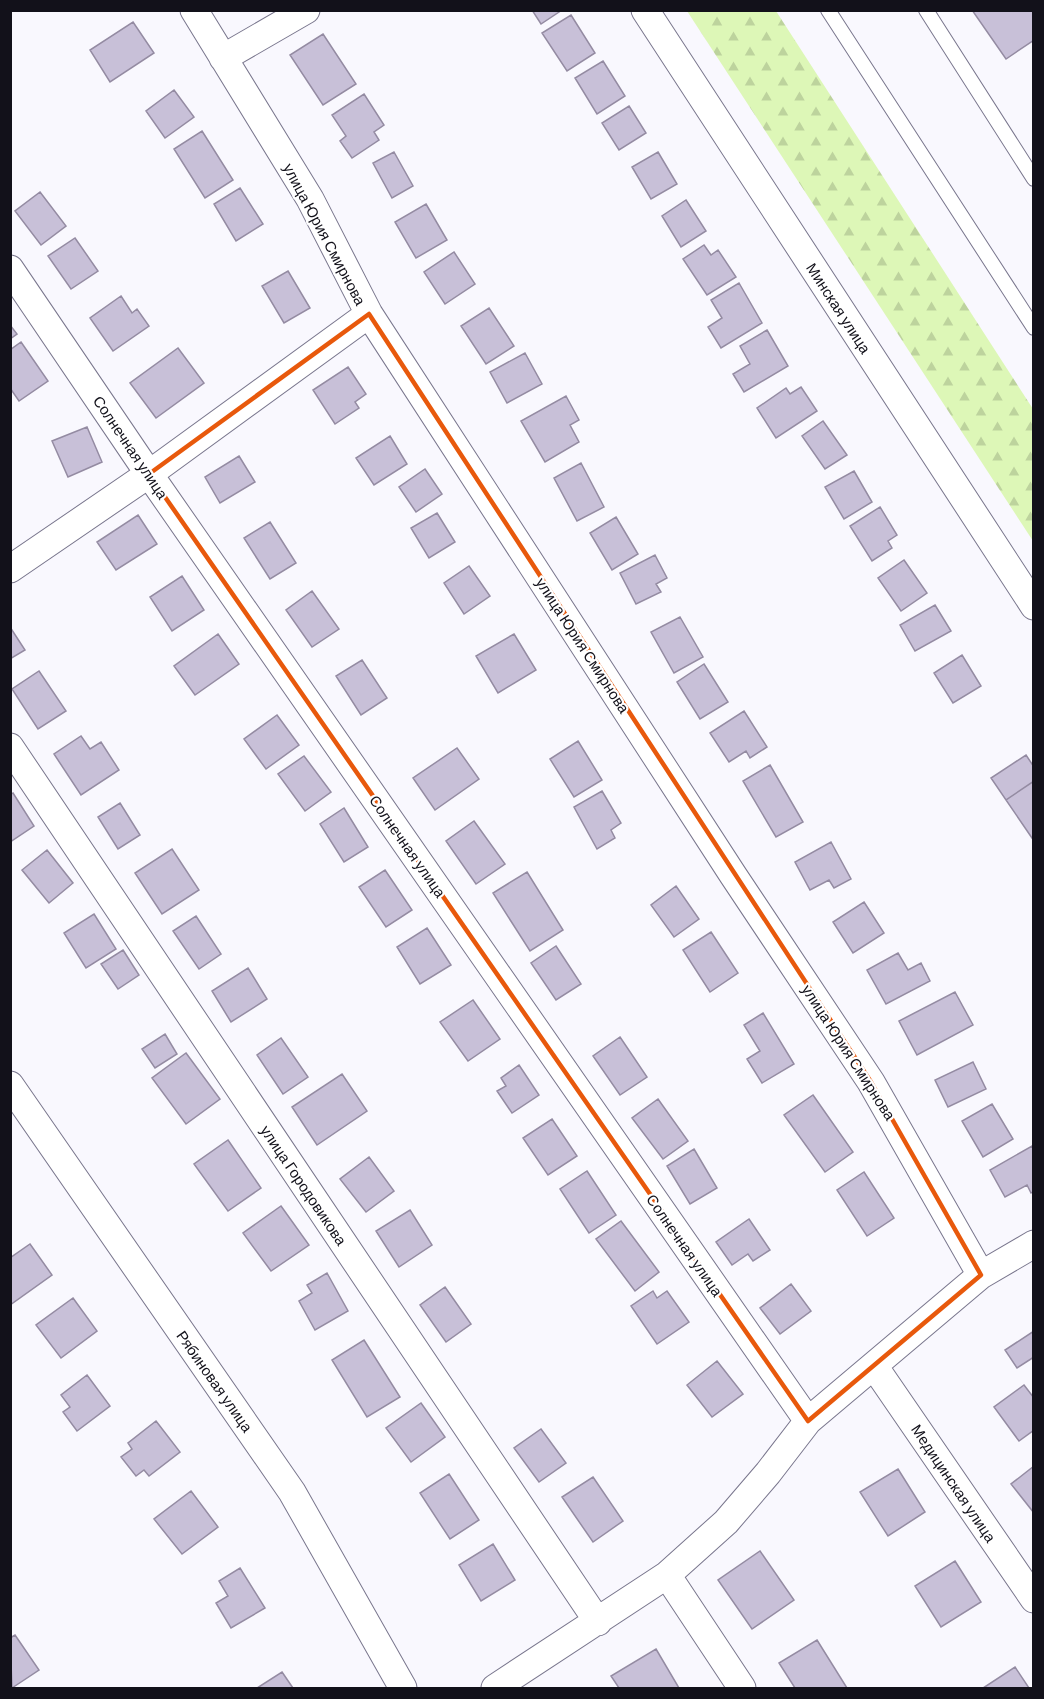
<svg xmlns="http://www.w3.org/2000/svg" width="1044" height="1699" font-family="Barlow,sans-serif">
	<style>
		.forest { fill: url(#forest-firs) }
		.building { fill: #c8c0d8; stroke: #948ba2; stroke-width: 1.5 }
		.lines { fill: none; stroke-linecap: round; stroke-linejoin: round }
		.lane-casing { stroke: #79768d; stroke-width: 16 }
		.street-casing { stroke: #79768d; stroke-width: 29 }
		.lane { stroke: #fff; stroke-width: 14 }
		.street { stroke: #fff; stroke-width: 27 }
		.marked { fill: none; stroke: #e8590c; stroke-width: 4.5; stroke-linejoin: round }
		.labels { text-anchor: middle; dominant-baseline: central; stroke-width: 4.5; stroke-linejoin: round; paint-order: stroke }
		.street-label { font-size: 15px; fill: #12111a; stroke: #fff }
	</style>
	<defs>
		<pattern id="forest-firs" width="22" height="20" patternUnits="userSpaceOnUse" patternTransform="scale(1.5)"><rect width="22" height="20" fill="#ddf7b7"/><path d="M5 1l3.5 6h-7zM16 11l3.5 6h-7z" fill="#bdd39d"/></pattern>
	</defs>
	<rect width="100%" height="100%" fill="#f9f8fe"/>
	<path class="forest" d="M687,11H776L1033,409V541Z"/>
	<path class="building" d="M532,10H562L541,24Z
		M972,10H1034V40L1006,59Z
		M571,15L595,53L567,71L542,33Z
		M133,22L154,53L110,82L90,50Z
		M323,34L356,84L323,105L290,55Z
		M603,61L625,96L597,114L575,78Z
		M174,90L194,117L165,138L146,111Z
		M364,94L384,125L374,132L379,140L352,158L340,141L346,136L332,115Z
		M629,106L646,133L619,150L602,123Z
		M202,131L233,180L205,198L174,149Z
		M394,152L413,186L392,198L373,163Z
		M658,152L677,184L651,199L632,167Z
		M240,188L263,224L236,241L214,204Z
		M40,192L66,226L41,245L15,211Z
		M686,200L706,231L681,247L662,216Z
		M426,204L447,240L416,258L395,222Z
		M75,238L98,271L71,289L48,256Z
		M704,245L711,255L718,250L736,277L707,295L683,259Z
		M454,252L475,284L445,304L424,272Z
		M288,271L310,308L284,323L262,286Z
		M739,283L762,323L721,348L708,327L722,318L711,300Z
		M121,296L132,313L137,309L149,326L113,351L90,318Z
		M489,308L514,346L486,364L461,326Z
		M10,325L17,334L10,339Z
		M767,330L788,366L744,392L733,374L750,364L740,346Z
		M21,342L48,381L19,401L10,388V350Z
		M178,348L204,383L156,418L130,383Z
		M525,353L542,384L507,403L490,372Z
		M348,367L366,394L355,402L359,408L335,424L313,390Z
		M801,387L817,411L776,438L757,408L786,388L790,394Z
		M566,396L579,420L570,425L579,442L545,462L521,421Z
		M823,421L847,455L825,469L802,436Z
		M87,427L102,462L68,477L52,441Z
		M390,436L407,464L374,485L356,458Z
		M239,456L255,482L220,503L205,477Z
		M581,463L604,507L577,521L554,478Z
		M425,469L442,494L416,512L399,487Z
		M854,471L872,502L844,519L825,487Z
		M880,507L897,535L888,541L892,548L872,561L850,526Z
		M437,513L455,542L429,558L411,528Z
		M138,515L157,544L116,570L97,542Z
		M616,517L638,554L612,570L590,533Z
		M270,522L296,563L270,579L244,538Z
		M655,555L667,578L656,584L661,592L636,604L620,573Z
		M904,560L927,593L901,611L878,578Z
		M469,566L490,596L464,614L444,583Z
		M182,576L204,610L172,631L150,597Z
		M312,591L339,629L312,647L286,610Z
		M935,605L951,631L915,651L900,625Z
		M680,617L703,657L674,673L651,632Z
		M10,627L25,650L10,659Z
		M218,634L239,664L195,695L174,666Z
		M514,634L536,670L498,693L476,656Z
		M962,655L981,686L953,703L934,673Z
		M362,660L387,698L361,715L336,676Z
		M704,664L728,702L700,719L677,682Z
		M39,671L66,711L38,729L12,689Z
		M744,711L767,747L750,758L746,751L729,762L710,733Z
		M277,715L299,745L266,769L244,739Z
		M81,736L90,749L101,742L119,770L81,795L54,754Z
		M578,741L602,780L574,797L550,759Z
		M457,748L479,779L435,810L413,778Z
		M1026,755L1034,767V781L1006,800L991,778Z
		M304,756L331,792L305,811L278,774Z
		M770,765L803,822L776,837L743,781Z
		M1034,781V836L1032,838L1006,800Z
		M602,791L621,823L611,830L615,838L597,849L574,807Z
		M13,793L34,826L10,842V795Z
		M120,803L140,835L118,849L98,817Z
		M344,808L368,847L344,862L320,824Z
		M474,821L505,864L476,884L446,841Z
		M831,842L851,879L834,888L829,880L810,890L795,862Z
		M172,849L199,890L162,914L135,873Z
		M47,850L73,883L49,903L22,870Z
		M385,870L412,910L386,927L359,887Z
		M527,872L563,930L530,951L493,893Z
		M676,886L699,919L674,937L651,905Z
		M864,902L884,933L853,953L833,922Z
		M94,914L116,949L86,968L64,933Z
		M196,916L221,954L199,969L173,931Z
		M427,928L451,965L420,984L397,947Z
		M711,932L738,973L710,992L683,950Z
		M556,946L581,984L556,1000L531,963Z
		M123,950L139,975L118,989L101,964Z
		M898,953L908,970L921,963L930,981L886,1004L867,970Z
		M248,968L267,999L231,1022L212,991Z
		M955,992L973,1025L917,1055L899,1021Z
		M473,1000L500,1039L468,1061L440,1022Z
		M763,1013L794,1064L762,1083L747,1059L760,1051L744,1025Z
		M165,1034L177,1054L155,1068L142,1049Z
		M620,1037L647,1077L620,1095L593,1056Z
		M281,1038L308,1077L283,1094L257,1055Z
		M186,1053L220,1099L186,1124L152,1078Z
		M973,1062L986,1089L948,1107L935,1080Z
		M519,1065L539,1095L512,1113L497,1091L506,1086L501,1078Z
		M342,1074L367,1111L317,1145L292,1107Z
		M813,1095L853,1152L825,1172L784,1115Z
		M658,1099L688,1141L663,1159L632,1118Z
		M992,1104L1013,1139L983,1157L962,1121Z
		M552,1119L577,1156L548,1175L523,1138Z
		M228,1140L261,1188L228,1211L194,1164Z
		M1032,1146L1034,1150V1191L1031,1193L1027,1185L1005,1197L990,1170Z
		M694,1149L717,1188L690,1204L667,1166Z
		M369,1157L394,1191L366,1212L340,1179Z
		M587,1171L616,1215L589,1233L560,1189Z
		M864,1172L894,1218L867,1236L837,1190Z
		M281,1206L309,1245L271,1271L243,1233Z
		M410,1210L432,1245L399,1267L376,1231Z
		M749,1219L770,1250L753,1261L748,1254L732,1265L716,1242Z
		M621,1221L659,1272L635,1291L596,1239Z
		M30,1244L52,1275L10,1305V1258Z
		M327,1273L348,1311L315,1330L299,1301L312,1293L307,1285Z
		M791,1284L811,1311L780,1334L760,1308Z
		M445,1287L471,1324L446,1342L420,1305Z
		M653,1291L657,1298L667,1291L689,1322L657,1344L631,1306Z
		M73,1298L97,1331L61,1358L36,1325Z
		M1034,1331V1357L1017,1368L1005,1350Z
		M364,1340L400,1397L367,1417L332,1360Z
		M717,1361L743,1394L712,1417L687,1385Z
		M87,1375L110,1406L77,1431L63,1412L70,1407L61,1395Z
		M1024,1385L1034,1398V1430L1019,1441L994,1407Z
		M421,1403L445,1437L411,1462L386,1428Z
		M156,1421L180,1452L149,1476L144,1470L136,1476L121,1457L132,1449L128,1443Z
		M541,1429L566,1463L539,1482L514,1448Z
		M1034,1466V1513L1011,1484Z
		M898,1469L925,1512L888,1536L860,1492Z
		M449,1474L479,1520L450,1539L420,1493Z
		M593,1477L623,1521L593,1542L562,1497Z
		M191,1491L218,1527L182,1554L154,1519Z
		M493,1544L515,1580L481,1601L459,1565Z
		M760,1551L794,1600L752,1629L718,1580Z
		M955,1561L981,1602L941,1627L915,1586Z
		M240,1568L265,1608L231,1628L216,1603L228,1596L219,1581Z
		M15,1635L39,1670L12,1688L10,1638Z
		M817,1640L847,1688H795L779,1663Z
		M656,1649L679,1688H619L611,1676Z
		M1015,1667L1029,1688H983Z
		M282,1672L293,1688H257Z"/>
	<g class="lines">
		<g class="lane-casing">
			<path id="lane" d="M828,10L1034,328
				M926,10L1034,179"/>
		</g>
		<g class="street-casing">
			<path id="street" d="M194,10L310,199L369,314L733,875L871,1082L981,1275
				M645,10L1034,606
				M223,58L306,10
				M10,269L149,474L808,1421
				M10,569L149,474L369,314
				M10,747L598,1622
				M10,1085L292,1492L403,1688
				M874,1366L1034,1599
				M667,1575L742,1688
				M495,1688L667,1575L726,1522L768,1473L808,1421L981,1275L1034,1244"/>
		</g>
		<use href="#lane" class="lane"/>
		<use href="#street" class="street"/>
	</g>
	<path class="marked" d="M369,314L871,1082L981,1275L808,1421L149,474Z"/>
	<g class="labels">
		<g class="street-label">
			<text transform="translate(325 234) rotate(62)">улица Юрия Смирнова</text>
			<text transform="translate(839 308) rotate(57)">Минская улица</text>
			<text transform="translate(131 447) rotate(56)">Солнечная улица</text>
			<text transform="translate(583 645) rotate(57)">улица Юрия Смирнова</text>
			<text transform="translate(408 846) rotate(55)">Солнечная улица</text>
			<text transform="translate(849 1052) rotate(57)">улица Юрия Смирнова</text>
			<text transform="translate(304 1185) rotate(56)">улица Городовикова</text>
			<text transform="translate(685 1245) rotate(55)">Солнечная улица</text>
			<text transform="translate(215 1381) rotate(55)">Рябиновая улица</text>
			<text transform="translate(954 1483) rotate(56)">Медицинская улица</text>
		</g>
	</g>
	<rect width="1044" height="1699" fill="none" stroke="#12111a" stroke-width="24"/>
</svg>
